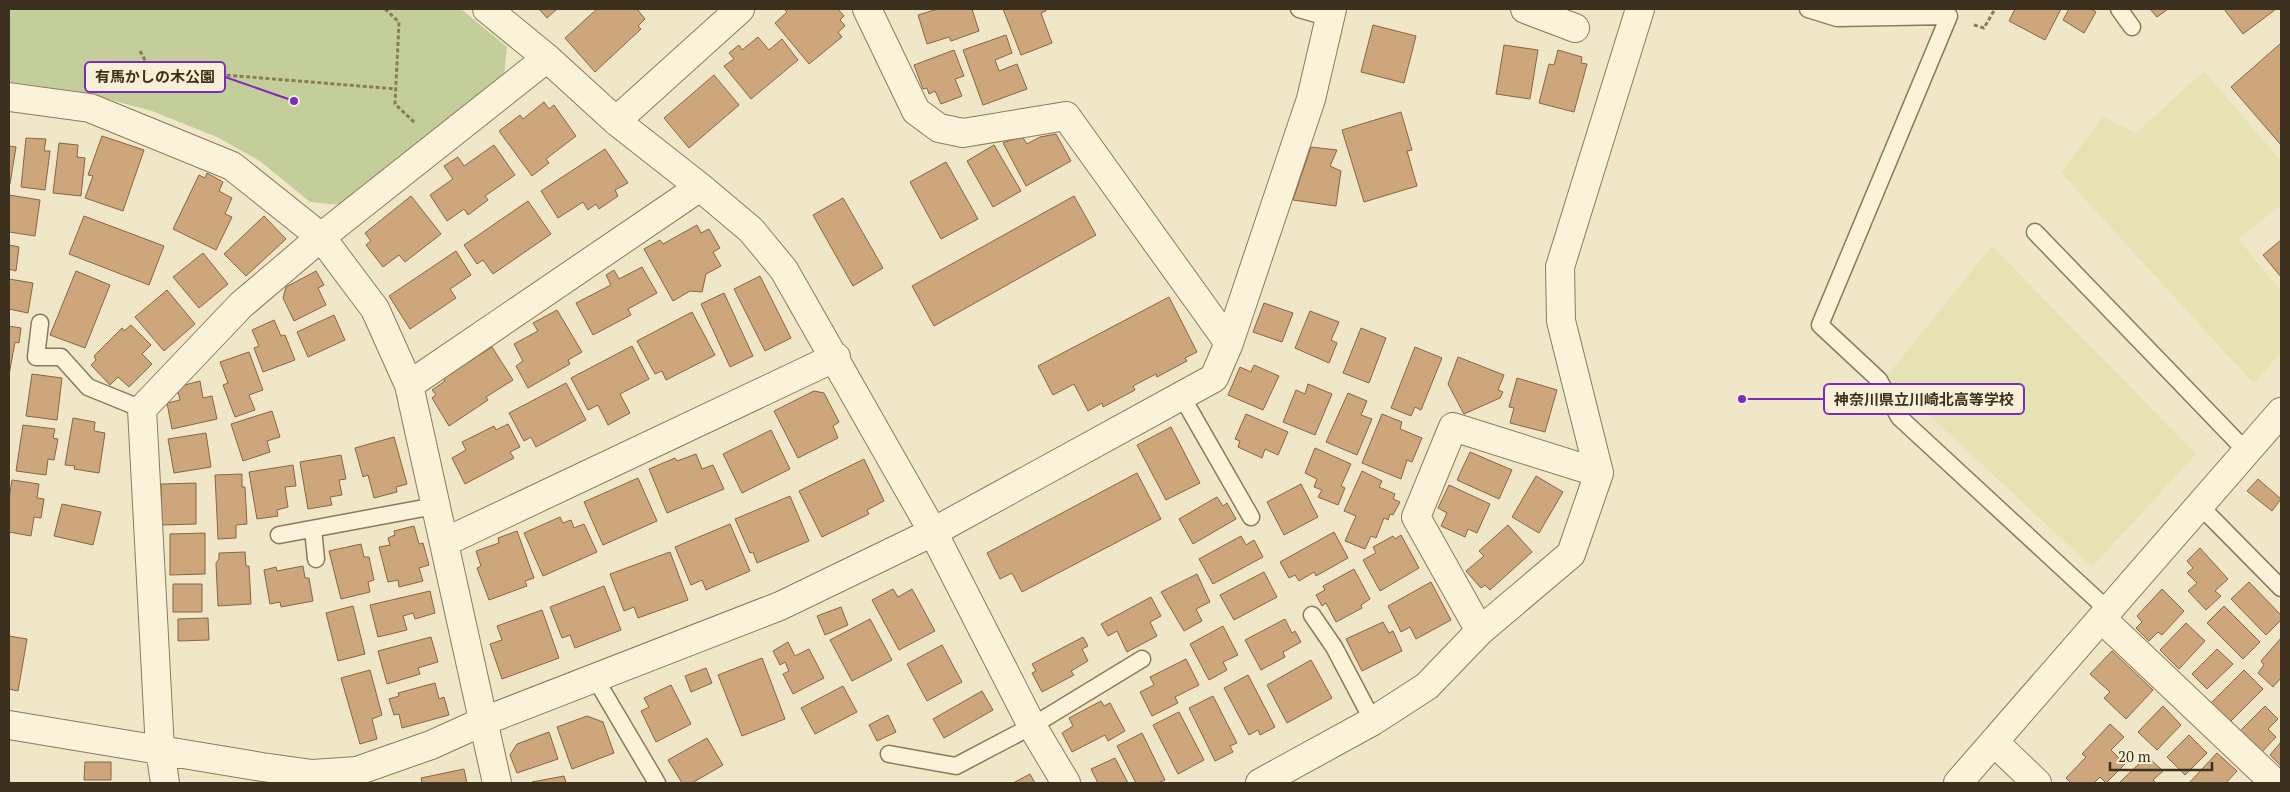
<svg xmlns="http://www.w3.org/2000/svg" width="2290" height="792" font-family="'PT Serif','Noto Sans JP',serif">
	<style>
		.farmland { fill: #e5e2b4 }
		.green { fill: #c3ce9a }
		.building { fill: #cea67c; stroke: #8b6541 }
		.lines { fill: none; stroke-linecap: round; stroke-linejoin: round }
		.service-casing { stroke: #8c7a5b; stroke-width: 19 }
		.minor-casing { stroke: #8c7a5b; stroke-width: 30 }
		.tertiary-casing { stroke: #8c7a5b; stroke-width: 30 }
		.path { stroke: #8c7a5b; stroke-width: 3; stroke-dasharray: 4 2.5; stroke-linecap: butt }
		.service { stroke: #faf3da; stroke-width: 16 }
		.minor { stroke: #faf3da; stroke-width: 28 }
		.tertiary { stroke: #faf3da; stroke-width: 28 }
		.leader { fill: none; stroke: #7b2cbf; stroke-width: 2 }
		.callout-dot { fill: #7b2cbf; stroke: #f7f0d6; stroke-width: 2 }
		.callout { fill: #f7f0d6; stroke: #7b2cbf; stroke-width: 2 }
		.callout-label { font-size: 15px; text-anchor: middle; font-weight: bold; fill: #3c301f }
	</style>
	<rect width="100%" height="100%" fill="#efe7c7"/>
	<path class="farmland" d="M2204,71L2281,161V205L2238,239L2281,291V352L2254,384L2061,173L2103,117L2136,133Z
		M1992,246L2196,454L2092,567L1887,376Z"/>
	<path class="green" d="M9,9H461L507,47L504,75L341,205L310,202L260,161L217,137L152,111L81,92L9,82Z"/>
	<path class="building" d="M539,9H557L547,18Z
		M597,9H637L645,19L638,26L641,29L595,72L565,38Z
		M784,9H838L844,16L840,20L845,26L838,32L842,37L809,64L775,23L787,12Z
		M938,9H972L979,31L951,41L949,37L927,44L918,15Z
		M1003,9H1045L1046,11L1041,13L1052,43L1021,55Z
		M2015,9H2061L2045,40L2009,21Z
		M2069,9H2091L2096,12L2084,33L2063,20Z
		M2150,9H2168L2157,17Z
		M2224,9H2276L2243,34Z
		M1373,25L1416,36L1404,83L1361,72Z
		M1006,35L1012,53L995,60L999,71L1017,64L1027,89L983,105L963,50Z
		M758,37L769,50L782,39L798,60L751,99L724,66L734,59L729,53L739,45L742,50Z
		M2281,43V145L2231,87Z
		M1504,45L1538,50L1530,99L1496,94Z
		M954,50L964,76L955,79L962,96L941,104L935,91L929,94L927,88L923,89L914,65Z
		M1558,50L1582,57L1581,63L1587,64L1574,112L1539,103L1549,64L1554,65Z
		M714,75L739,105L689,148L664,118Z
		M544,102L549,109L554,105L576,136L546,159L549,163L532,176L499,131L520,115L523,119Z
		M1401,112L1412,150L1407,151L1417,186L1364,202L1342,130Z
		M1056,134L1071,161L1026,186L1003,143L1022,136L1027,144L1040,137Z
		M102,136L144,150L123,211L85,198L93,176L88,175Z
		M26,138L46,139L44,151H50L45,190L21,187Z
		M59,143L78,145L77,157L85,158L81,196L53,193Z
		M494,145L515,175L485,196L488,200L468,215L464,209L447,221L430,195L453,179L444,166L458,157L464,166Z
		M994,145L1021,191L993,207L967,161Z
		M9,146L16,147L10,184H9Z
		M1311,147L1337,150L1330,166L1341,171L1336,206L1293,200Z
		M605,149L628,183L615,190L618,196L599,209L596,204L588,210L583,202L558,218L541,191Z
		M946,162L978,219L941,239L910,182Z
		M207,173L223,182L219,191L232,198L225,214L232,217L216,250L173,229L199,175L205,178Z
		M9,195L40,200L35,236L9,232Z
		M411,196L441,234L405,262L399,255L383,267L366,245L371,241L365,233Z
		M1074,196L1096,235L934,326L912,286Z
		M843,198L883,268L853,286L813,215Z
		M528,201L551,234L493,274L483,260L477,264L464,245Z
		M84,216L164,246L149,285L69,254Z
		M264,216L286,239L246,276L224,254Z
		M697,225L701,233L709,229L720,248L713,252L721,266L706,274L702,292L690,291L673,301L644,249L660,240L663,244Z
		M2281,240V277L2263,255Z
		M9,245L19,247L16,271L9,269Z
		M456,251L471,275L450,289L456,298L410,329L389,296Z
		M203,253L228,284L199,308L173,277Z
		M642,267L657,293L628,309L631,315L593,335L576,303L611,285L606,275L614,270L619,279Z
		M76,271L110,285L85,348L50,335Z
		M316,271L324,285L318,288L326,305L294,321L283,298L286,287Z
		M760,276L791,338L765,351L734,289Z
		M9,279L33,283L28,313L9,309Z
		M167,290L195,324L164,351L135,317Z
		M724,293L753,356L730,367L701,304Z
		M1169,297L1197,352L1185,358L1187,361L1157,377L1156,374L1133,386L1135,390L1103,407L1102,403L1088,411L1074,384L1053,395L1038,366Z
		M1264,303L1293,313L1282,342L1253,332Z
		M557,310L582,352L568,360L570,364L528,388L516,366L523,361L514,344L538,331L533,323Z
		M1310,311L1339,322L1331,340L1337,343L1329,363L1295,348Z
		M692,312L715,355L666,380L662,371L655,374L637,341Z
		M334,315L345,340L308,357L297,332Z
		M274,320L281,336L285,335L295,360L263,372L254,348L259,346L252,330Z
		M131,325L151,345L142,354L152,364L129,387L118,377L110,385L91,365L96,360L94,356L122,328L124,331Z
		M9,326L21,328L19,343L15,342L9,375Z
		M1361,328L1386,338L1369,383L1343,373Z
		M632,346L649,379L620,394L630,413L608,425L598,405L588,410L571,378Z
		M492,347L513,380L486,397L488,400L449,426L432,398L436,395L432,390L445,381L443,378Z
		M1415,347L1442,358L1421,410L1415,407L1411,416L1391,408Z
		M249,352L263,390L249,395L255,410L235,417L223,385L228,383L220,362Z
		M1458,357L1504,375L1498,390L1503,392L1500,398L1464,414L1448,384Z
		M1254,365L1279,376L1263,410L1228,395L1240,367L1251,372Z
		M32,374L62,378L57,420L26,416Z
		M1517,378L1557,390L1545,432L1510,423L1514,408L1509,407Z
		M200,381L203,398L212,396L217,419L172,429L167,403L180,400L177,387Z
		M566,383L586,420L536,447L531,437L524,441L509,413Z
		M1308,384L1332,394L1315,435L1283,422L1296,390L1305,394Z
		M814,391L824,393L839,422L833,426L838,438L798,458L774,411Z
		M1348,393L1367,401L1361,415L1372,419L1357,455L1326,442Z
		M272,411L280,437L267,441L270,452L243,461L231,424Z
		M1246,414L1288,432L1278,455L1265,449L1262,458L1238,447L1240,441L1235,439Z
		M1382,414L1402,422L1400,429L1422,438L1412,462L1407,460L1401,479L1362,463Z
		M73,418L95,422L94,431L105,433L99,473L74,469L75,466L65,465Z
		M508,424L520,447L510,452L514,458L465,484L452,458L466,450L462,442L494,426L496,430Z
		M23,425L55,429L53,438L58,439L54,460L48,459L46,475L16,471Z
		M1171,427L1200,483L1166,500L1137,445Z
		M771,430L790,469L742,493L723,454Z
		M206,433L211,467L174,473L168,439Z
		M394,437L407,484L396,487L397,492L374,498L368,475L363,477L355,448Z
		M1315,448L1351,464L1341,486L1345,488L1338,505L1318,497L1322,490L1314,487L1317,479L1305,473Z
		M1470,452L1512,470L1499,499L1457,480Z
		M696,454L702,469L713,465L724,489L667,513L649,469L675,458L677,461Z
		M341,455L346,479L339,480L342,495L330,497L332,505L308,509L300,462Z
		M864,459L884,501L867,510L869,514L822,537L799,491Z
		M293,465L296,486L285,487L288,507L277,510L278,516L257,519L249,472Z
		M1362,471L1382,481L1379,487L1395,494L1393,499L1400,502L1393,515L1390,514L1388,520L1384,518L1376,538L1371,536L1365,549L1345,541L1356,516L1344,511Z
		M1137,473L1161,519L1022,592L1012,573L1000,579L987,553Z
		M242,474V487H245L247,524L236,525V538L218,539L215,475Z
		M1536,476L1563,492L1539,533L1512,517Z
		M638,478L657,521L603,545L584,502Z
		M2258,479L2281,499L2272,511L2247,491Z
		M12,480L39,484L37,498L44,499L41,518L34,517L31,536L9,532V499Z
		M196,483V524L162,525L161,484Z
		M1301,484L1318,517L1284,535L1267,502Z
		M1449,485L1490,504L1477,533L1468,529L1465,537L1441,526L1447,513L1438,508Z
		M790,496L809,541L757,563L753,552L750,553L735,519Z
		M1217,497L1223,506L1227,503L1236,519L1193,544L1179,519Z
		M62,504L101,512L93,545L54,536Z
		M560,517L563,523L571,520L574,528L584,524L597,552L543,576L524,533Z
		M730,524L750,571L706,590L702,580L691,585L675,547Z
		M1508,525L1532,552L1490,590L1485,585L1481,588L1466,571L1484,556L1479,551Z
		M414,526L419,544L423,543L429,565L419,568L423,581L399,587L398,580L388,582L379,547L390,545L388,538L395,535L394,531Z
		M517,531L534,578L525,581L527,586L489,600L477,568L481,566L476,551L499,543L498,538Z
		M1334,532L1348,558L1316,576L1314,572L1299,581L1295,575L1289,578L1280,562Z
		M205,533V574L170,575V534Z
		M1401,535L1419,568L1380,591L1363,560L1376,553L1373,547L1393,536L1395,539Z
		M1241,536L1246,545L1254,540L1263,557L1213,584L1199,559Z
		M361,544L364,557H369L374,580L368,582L370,592L341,599L329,551Z
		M2200,548L2228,579L2215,591L2221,596L2206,610L2188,591L2197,583L2187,573L2193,568L2187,561Z
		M245,552L246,566H249L251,604L218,606L216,563L219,559V553Z
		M670,552L688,600L638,618L634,607L624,611L610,574Z
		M303,566L305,578H309L313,601L281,607L280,602L270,604L264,570L276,567L277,571Z
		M1354,569L1370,599L1361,605L1362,608L1336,622L1326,603L1322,606L1316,595L1325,590L1323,586Z
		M1264,572L1277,597L1234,620L1220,595Z
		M1197,574L1210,602L1196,609L1202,621L1184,631L1161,592Z
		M1431,582L1451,620L1416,639L1410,627L1401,632L1388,606Z
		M2249,582L2281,615V620L2266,635L2231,599Z
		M173,584H202V612H173Z
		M604,586L621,630L575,648L570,635L562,638L550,607Z
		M893,589L898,597L912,589L935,631L899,650L872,600Z
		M2162,589L2184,611L2162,635L2158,632L2149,641L2136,628L2142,622L2137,616Z
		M430,591L435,613L415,619L413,613L403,616L407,630L378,637L370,605Z
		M1151,597L1161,616L1150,622L1157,636L1127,652L1117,631L1108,636L1101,624Z
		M353,606L365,654L338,661L326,613Z
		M2224,606L2260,642L2243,659L2207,623Z
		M841,607L848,625L825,635L817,616Z
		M542,610L559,658L502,679L490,644L502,640L497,626Z
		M208,618L209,640L178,641V619Z
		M870,619L892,660L852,681L830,640Z
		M1285,619L1292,633L1295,631L1301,642L1283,652L1285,657L1261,670L1245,640Z
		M1383,622L1389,633L1393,631L1402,651L1362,671L1346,639Z
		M2186,623L2205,641L2179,669L2160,650Z
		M1223,626L1238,655L1223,662L1227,670L1209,680L1190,644Z
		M9,636L27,639L18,691L9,689Z
		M431,637L438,662L418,668L420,674L387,684L378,651Z
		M1083,637L1088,646L1082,649L1088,661L1071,671L1074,675L1042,692L1032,673L1036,671L1032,664Z
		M2281,638V678L2273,687L2258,673L2264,665L2261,661Z
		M788,642L795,656L809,649L824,678L793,694L783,674L789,671L785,662L780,665L773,651Z
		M942,645L962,682L927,701L907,664Z
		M2217,649L2233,664L2207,689L2192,674Z
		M2112,651L2153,690L2126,719L2104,698L2110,692L2090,674Z
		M762,658L785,719L742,736L718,675Z
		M1186,659L1199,685L1175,697L1178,703L1152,716L1140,692L1154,685L1150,677Z
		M1311,660L1332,698L1287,723L1267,685Z
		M706,668L712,683L691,692L685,676Z
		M370,670L382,715L372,719L377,739L360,744L341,678Z
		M2244,670L2263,689L2229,723L2210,704Z
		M1248,675L1275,727L1260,735L1258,730L1249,735L1224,688Z
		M435,683L439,699L444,697L449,715L402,728L399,714L394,715L389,699L399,696L398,693Z
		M671,685L691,724L656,742L641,711L649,707L644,698Z
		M843,686L857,712L815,734L801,708Z
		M982,691L993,710L944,738L933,719Z
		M1213,696L1237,743L1230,746L1233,752L1215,761L1189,708Z
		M1101,701L1104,706L1110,703L1125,731L1108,741L1105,735L1072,752L1062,733L1073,726L1069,718Z
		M2163,706L2181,725L2157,750L2138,732Z
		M2265,706L2278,719L2268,729L2276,737L2260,754L2238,733Z
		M1179,712L1204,760L1178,774L1153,725Z
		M888,715L896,732L877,741L869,725Z
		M587,716L603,722L614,753L572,769L557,727Z
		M2110,724L2124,737L2111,750L2125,764L2106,783L2100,777L2094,783H2071L2066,778L2086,757L2082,754Z
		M549,732L558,759L517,773L510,755L517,744Z
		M1142,733L1165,780L1158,783H1136L1117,746Z
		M2189,735L2207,753L2185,775L2167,757Z
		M707,738L723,765L692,783H682L668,760Z
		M2281,742V766L2270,755Z
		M2217,753L2237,771L2226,783H2189Z
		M2147,756L2163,771L2153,780L2156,783H2119Z
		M1115,758L1128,783H1098L1091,769Z
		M85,762H111V780H84Z
		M464,769L467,783H422L421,778Z
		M1030,774L1035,783H1013Z
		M564,776L566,783H532V782Z"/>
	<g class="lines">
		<g class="service-casing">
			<path id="service" d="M1299,9L1330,18
				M1808,9L1837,18L1949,16L1820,325L1879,380L1899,417L2109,611
				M2119,9L2132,27
				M2035,232L2247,452
				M40,323L36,357H61L88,387L142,409
				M1181,395L1251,517
				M2200,506L2281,588
				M313,529L316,559
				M279,535L435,506
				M1312,615L1334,647L1373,721
				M595,678L657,783
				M889,754L956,766L1032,726L1142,659"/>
		</g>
		<g class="minor-casing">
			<path id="minor" d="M487,9L547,58L616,121L700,187L751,230L784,270L933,532L1032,726L1066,783
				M867,9L916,111L939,128L963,133L1066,116L1229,343
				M1525,9L1575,28
				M9,97L90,108L232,166L321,237L375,309L409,385L497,783
				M616,121L740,9
				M409,385L700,187
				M445,542L836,357
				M2102,619L2275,783
				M1480,631L1416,517L1453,427L1599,473
				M9,725L262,767L312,774L357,771L431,745L484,721L780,606L933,532L1214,378L1229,343L1311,99L1332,9
				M1994,742L2037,783
				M165,783L160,750L142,409L241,305L321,237L547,58
				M1260,783L1373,721L1427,686L1480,631L1571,554L1599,473L1561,321L1560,267L1640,9"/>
		</g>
		<g class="tertiary-casing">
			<path id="tertiary" d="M1958,783L2281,412"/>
		</g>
		<path class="path" d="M385,9L399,22L395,104L415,123
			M1974,25L1984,28L1995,9
			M140,51L150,69L397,89"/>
		<use href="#service" class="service"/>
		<use href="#minor" class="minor"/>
		<use href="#tertiary" class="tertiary"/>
	</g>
	<path class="leader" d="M294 101L225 77M1742 399L1824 399"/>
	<g class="callout-dot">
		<circle cx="294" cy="101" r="5"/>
		<circle cx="1742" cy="399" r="5"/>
	</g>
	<g class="callout">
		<rect x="85" y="62" width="140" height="30" rx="5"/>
		<rect x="1824" y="384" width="200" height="30" rx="5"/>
	</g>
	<g class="callout-label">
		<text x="155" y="82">有馬かしの木公園</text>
		<text x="1924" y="405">神奈川県立川崎北高等学校</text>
	</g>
	<rect width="2290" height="792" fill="none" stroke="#3c301f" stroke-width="20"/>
	<path d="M2110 762v8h102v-8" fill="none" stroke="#3c301f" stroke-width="2.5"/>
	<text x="2118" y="762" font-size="15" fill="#3c301f" stroke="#f7f0d6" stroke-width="4" paint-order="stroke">20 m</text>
</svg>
